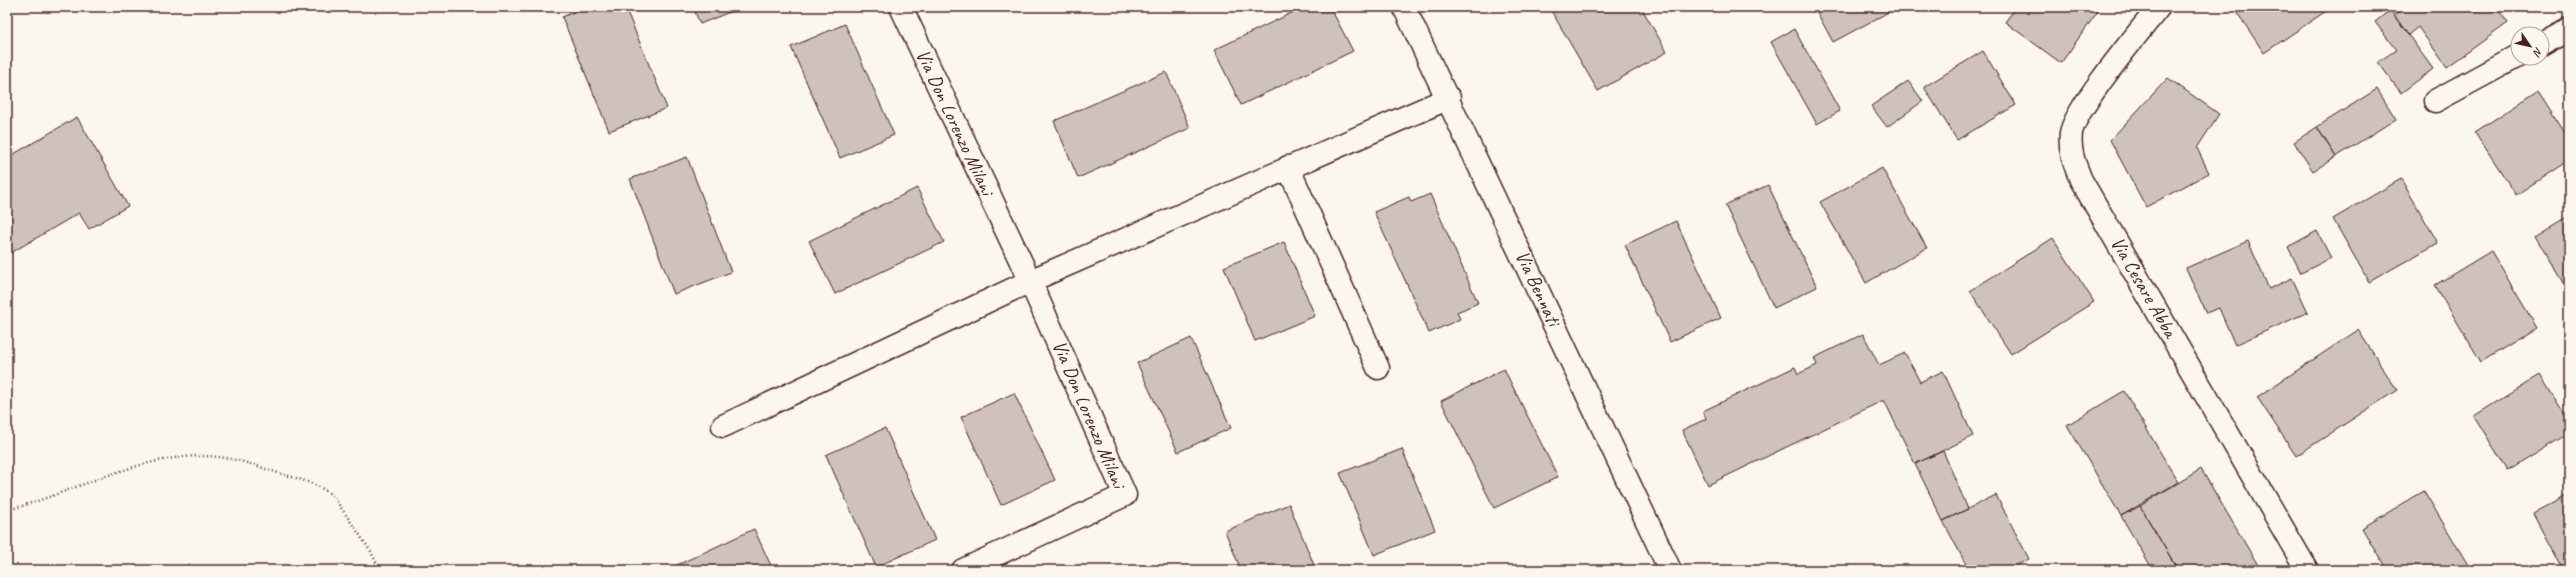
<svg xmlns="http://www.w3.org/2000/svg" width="2576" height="577" font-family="Caveat,sans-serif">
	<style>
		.building { fill: #cfc2bc; stroke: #4a1f2b }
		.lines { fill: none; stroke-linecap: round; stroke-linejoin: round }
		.street-casing { stroke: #4a1f2b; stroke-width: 25 }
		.path { stroke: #4a1f2b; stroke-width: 2.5; stroke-dasharray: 1 3; stroke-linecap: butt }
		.street { stroke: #fbf7ec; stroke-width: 22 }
		.labels { text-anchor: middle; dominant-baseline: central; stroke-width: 3; stroke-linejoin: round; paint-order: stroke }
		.street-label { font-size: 20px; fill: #4a1f2b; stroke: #fbf7ec }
	</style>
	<rect width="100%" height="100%" fill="#fbf7ec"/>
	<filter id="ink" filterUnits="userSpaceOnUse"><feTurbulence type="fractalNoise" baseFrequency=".025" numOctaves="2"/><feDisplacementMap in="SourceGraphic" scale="8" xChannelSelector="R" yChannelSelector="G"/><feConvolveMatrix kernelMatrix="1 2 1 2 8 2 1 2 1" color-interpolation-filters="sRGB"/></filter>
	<g filter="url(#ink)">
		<path class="building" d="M586,7H625L667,108L609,131L562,17Z
			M693,7H742L700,24Z
			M1304,7H1330L1353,51L1241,105L1214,50Z
			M1549,7H1641L1667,52L1598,91Z
			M1814,7H1898L1833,42Z
			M2016,7H2101L2061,63L2005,22Z
			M2332,7L2264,53L2238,14L2247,7Z
			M2406,7H2496L2508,23L2447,67L2418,27L2408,35L2394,15Z
			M2390,10L2433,69L2401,93L2378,62L2396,50L2375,22Z
			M845,24L894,135L840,158L791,47Z
			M1794,29L1840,111L1817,124L1771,42Z
			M1983,51L2016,105L1957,140L1924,87Z
			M1166,72L1190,128L1078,178L1054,121Z
			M2168,78L2219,114L2197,148L2209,173L2146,207L2110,140Z
			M1908,81L1923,101L1887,127L1871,106Z
			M2377,89L2396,119L2336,157L2317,127Z
			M2538,91L2569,139V160L2516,195L2475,132Z
			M77,117L128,206L89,229L79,213L9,254L7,158Z
			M2317,127L2336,157L2313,171L2294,142Z
			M687,157L731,272L674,294L630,179Z
			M1882,168L1927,248L1866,283L1820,202Z
			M2401,179L2438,243L2369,282L2333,219Z
			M1768,185L1817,287L1774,308L1725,205Z
			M917,188L944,242L835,294L809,241Z
			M1430,194L1478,303L1457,312L1460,319L1429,333L1374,212L1409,197L1411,202Z
			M2569,215V293L2535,236Z
			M1676,221L1721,318L1670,342L1625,245Z
			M2317,231L2331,258L2301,273L2288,247Z
			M2053,238L2094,302L2011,354L1970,291Z
			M2248,241L2269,289L2292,278L2308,312L2235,345L2219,308L2206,313L2186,268Z
			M1284,242L1315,316L1255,341L1224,267Z
			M2491,251L2537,328L2481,362L2435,285Z
			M2358,330L2397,390L2296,456L2257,397Z
			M1863,334L1879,365L1905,353L1920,382L1943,371L1973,436L1915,464L1884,400L1708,485L1682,430L1706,419L1703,411L1795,367L1798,374L1817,365L1814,358Z
			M1191,338L1231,428L1178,452L1137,363Z
			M1504,369L1558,477L1494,508L1441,401Z
			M2540,375L2569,421V433L2508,471L2474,416Z
			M2124,391L2178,482L2121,516L2067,425Z
			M1014,393L1055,480L1001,505L961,417Z
			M885,428L935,540L876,567L826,455Z
			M1402,449L1435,530L1374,555L1340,473Z
			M1943,451L1968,509L1943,521L1915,464Z
			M2201,469L2259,567L2254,570H2178L2140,506Z
			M2424,491L2471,570H2387L2362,528Z
			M1996,495L2029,559L2007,570H1969L1943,521Z
			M2569,495V570H2563L2533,514Z
			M1289,504L1316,570H1241L1225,531Z
			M2140,506L2178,570H2153L2121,516Z
			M754,529L773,570H677L675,566Z"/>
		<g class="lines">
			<g class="street-casing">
				<path id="street" d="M901,7L1030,281L1125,495L963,570
					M1404,7L1670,570
					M2159,7C2140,31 2075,108 2071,133C2069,151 2074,163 2081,180L2307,570
					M2542,44L2569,29
					M2435,101L2518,56
					M1288,167L1378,368
					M723,426L1030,281L1449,98"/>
			</g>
			<path class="path" d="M7,510C75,493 147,449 219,457C237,459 257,466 275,472C295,478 316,482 333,496L370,550L380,570"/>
			<use href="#street" class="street"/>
		</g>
	</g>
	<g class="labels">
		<g class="street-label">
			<text transform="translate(955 122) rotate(65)">Via Don Lorenzo Milani</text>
			<text transform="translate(2144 287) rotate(60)">Via Cesare Abba</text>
			<text transform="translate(1538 288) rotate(65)">Via Bennati</text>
			<text transform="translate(1089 414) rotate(67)">Via Don Lorenzo Milani</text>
		</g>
	</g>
	<rect width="2576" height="577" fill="none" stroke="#fbf7ec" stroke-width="24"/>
	<rect x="12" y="12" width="2552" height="553" fill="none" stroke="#4a1f2b" stroke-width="1.5" filter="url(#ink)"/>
	<g transform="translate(2530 46) rotate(124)"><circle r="19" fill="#fbf7ec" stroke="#b4a19f"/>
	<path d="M0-3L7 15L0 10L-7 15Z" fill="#4a1f2b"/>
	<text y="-6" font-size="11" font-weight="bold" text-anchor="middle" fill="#4a1f2b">N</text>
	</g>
</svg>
